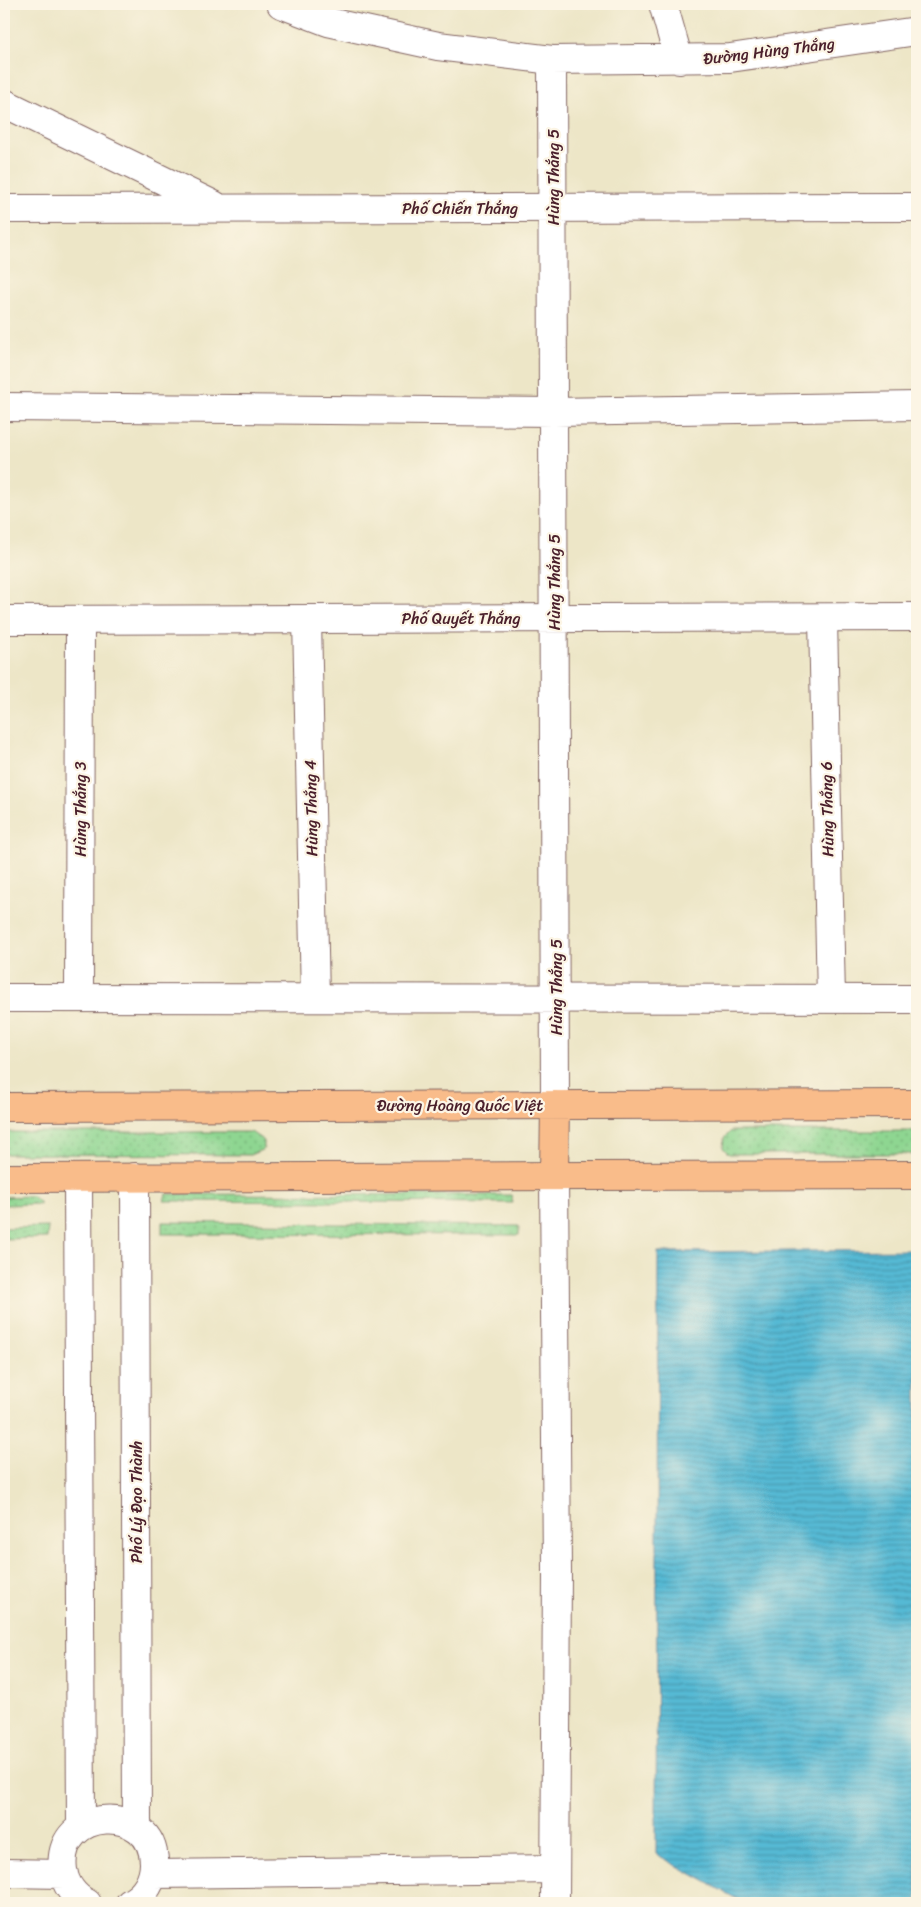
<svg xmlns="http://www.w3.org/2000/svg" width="921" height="1907" font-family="Sriracha,sans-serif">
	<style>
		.grass { fill: url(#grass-dots); stroke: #6c7a5e }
		.water { fill: url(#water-rules); stroke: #506c80 }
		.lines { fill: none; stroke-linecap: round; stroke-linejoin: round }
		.street-casing { stroke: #836562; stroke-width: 30 }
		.primary-casing { stroke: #836562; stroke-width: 30 }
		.street { stroke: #fff; stroke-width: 28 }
		.primary { stroke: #f9bc8a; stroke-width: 28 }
		.labels { text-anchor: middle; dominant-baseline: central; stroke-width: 4.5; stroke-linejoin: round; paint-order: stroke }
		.street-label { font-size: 16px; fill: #4a1f2b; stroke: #fcf5e5 }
	</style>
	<defs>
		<pattern id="grass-dots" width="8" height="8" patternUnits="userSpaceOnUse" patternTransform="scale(1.25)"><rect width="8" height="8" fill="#8ed691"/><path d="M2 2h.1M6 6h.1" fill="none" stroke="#7cb77d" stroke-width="1.8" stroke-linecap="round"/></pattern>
		<pattern id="water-rules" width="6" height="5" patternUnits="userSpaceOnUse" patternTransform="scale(1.25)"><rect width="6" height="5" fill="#55b9d4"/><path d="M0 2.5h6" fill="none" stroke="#4896ac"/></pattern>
	</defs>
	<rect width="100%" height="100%" fill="#fcf5e5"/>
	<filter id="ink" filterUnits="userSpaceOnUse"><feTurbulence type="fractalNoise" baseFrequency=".02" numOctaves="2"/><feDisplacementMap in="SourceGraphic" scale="10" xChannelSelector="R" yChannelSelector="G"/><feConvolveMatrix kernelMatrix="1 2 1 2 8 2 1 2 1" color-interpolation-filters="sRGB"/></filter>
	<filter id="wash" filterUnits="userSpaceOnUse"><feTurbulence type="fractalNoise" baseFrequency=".0096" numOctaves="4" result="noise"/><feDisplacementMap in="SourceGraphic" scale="20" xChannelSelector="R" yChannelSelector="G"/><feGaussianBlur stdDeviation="1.12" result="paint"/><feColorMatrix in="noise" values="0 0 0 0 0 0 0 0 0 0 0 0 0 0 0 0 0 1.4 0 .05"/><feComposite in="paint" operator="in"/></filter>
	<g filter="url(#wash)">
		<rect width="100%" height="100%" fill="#ede6c7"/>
		<path class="grass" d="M731,1131H917V1154H729L723,1148L724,1138Z
			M4,1132H251L264,1141V1149L250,1155L4,1154Z
			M166,1194L511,1195L513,1203L164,1201Z
			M32,1196L41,1204L4,1205V1197Z
			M162,1222L519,1226V1235L162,1234Z
			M48,1227L47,1238L4,1239V1228Z"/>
		<path class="water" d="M917,1250V1903H744L656,1854L658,1252Z"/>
	</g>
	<g filter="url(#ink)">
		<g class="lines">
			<g class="street-casing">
				<path id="street" d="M281,4L328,22L438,46L552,60L730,58L917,31
					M663,4L679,60
					M552,60L555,1105
					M4,103L214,205
					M4,209L917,207
					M4,407L554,412L917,406
					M307,619L315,998
					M823,619L831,999
					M4,620L917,617
					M4,998L917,999
					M79,998L80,620
					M554,1176L557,1572L555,1903
					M135,1177L137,1828
					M78,1178L81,1827
					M4,1873L64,1874
					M153,1874L555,1869
					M87,1903C74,1897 65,1884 63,1870C55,1806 154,1802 154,1863C154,1880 145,1895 130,1903"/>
			</g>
			<g class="primary-casing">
				<path id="primary" d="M4,1107L917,1104
					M554,1176L555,1105
					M4,1178L917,1175"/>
			</g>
			<use href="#street" class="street"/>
			<use href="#primary" class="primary"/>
		</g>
	</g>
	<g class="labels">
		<g class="street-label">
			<text transform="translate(769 51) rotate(-7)">Đường Hùng Thắng</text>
			<text transform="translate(553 177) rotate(-90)">Hùng Thắng 5</text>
			<text x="460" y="208">Phố Chiến Thắng</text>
			<text transform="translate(554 582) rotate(-90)">Hùng Thắng 5</text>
			<text x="461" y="618">Phố Quyết Thắng</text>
			<text transform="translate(311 808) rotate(-91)">Hùng Thắng 4</text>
			<text transform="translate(80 809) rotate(-90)">Hùng Thắng 3</text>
			<text transform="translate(827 809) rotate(-91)">Hùng Thắng 6</text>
			<text transform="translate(556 987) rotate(-90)">Hùng Thắng 5</text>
			<text x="460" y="1105">Đường Hoàng Quốc Việt</text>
			<text transform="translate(136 1502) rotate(-90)">Phố Lý Đạo Thành</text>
		</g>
	</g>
	<rect width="921" height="1907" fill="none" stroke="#fcf5e5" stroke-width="20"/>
</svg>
